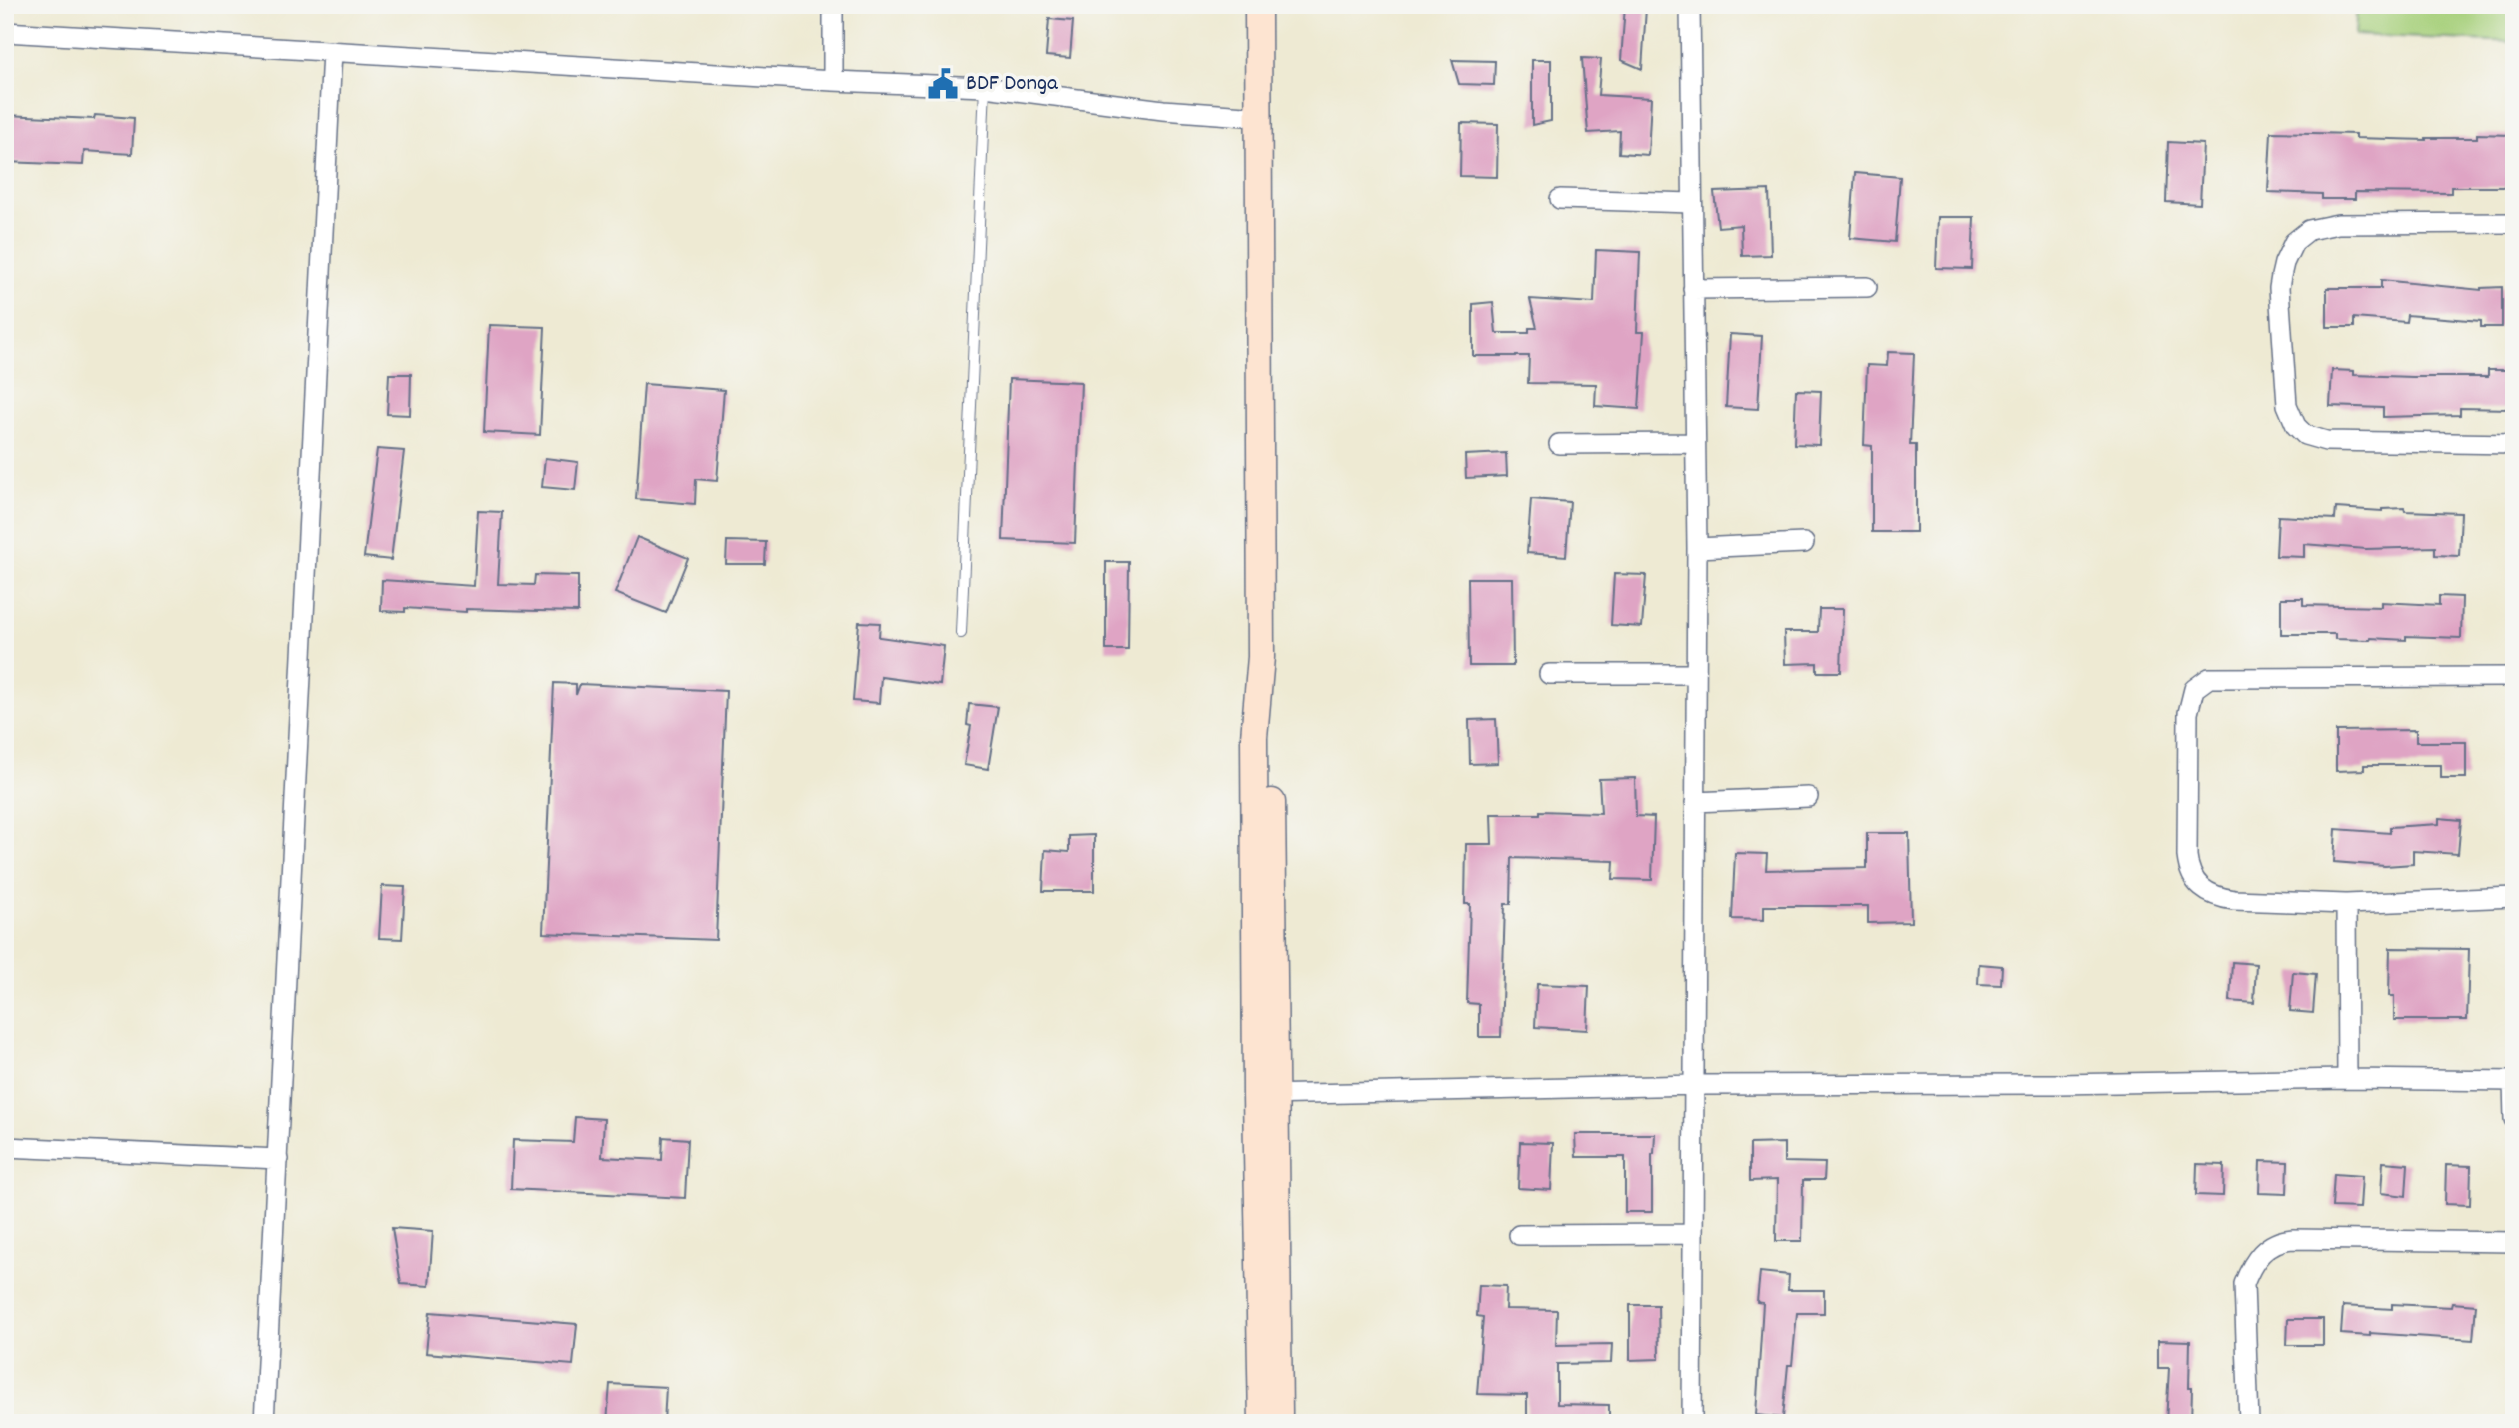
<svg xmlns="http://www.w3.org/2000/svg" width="2519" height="1428" font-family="Dekko,sans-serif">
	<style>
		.green { fill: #a7d07b; stroke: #61806c; stroke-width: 2 }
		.building { fill: #dfa4c4 }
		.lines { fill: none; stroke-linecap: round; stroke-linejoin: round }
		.lane-casing { stroke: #657087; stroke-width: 12 }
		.street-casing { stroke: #657087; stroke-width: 22 }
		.secondary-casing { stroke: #657087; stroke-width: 29 }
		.lane { stroke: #fff; stroke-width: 10 }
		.street { stroke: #fff; stroke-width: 19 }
		.secondary { stroke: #fde4d1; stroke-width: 26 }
		.labels { text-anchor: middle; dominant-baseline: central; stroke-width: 7; stroke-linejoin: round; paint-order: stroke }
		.poi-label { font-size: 23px; fill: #1b2f5e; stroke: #f6f6f2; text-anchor: start }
	</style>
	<rect width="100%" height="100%" fill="#f6f6f2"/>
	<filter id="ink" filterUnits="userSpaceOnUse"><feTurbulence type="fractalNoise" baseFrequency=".0143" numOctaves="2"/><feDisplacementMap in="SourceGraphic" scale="14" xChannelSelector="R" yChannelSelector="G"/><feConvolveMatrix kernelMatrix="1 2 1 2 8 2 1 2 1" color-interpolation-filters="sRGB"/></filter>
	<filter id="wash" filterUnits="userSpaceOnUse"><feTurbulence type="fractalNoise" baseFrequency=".00686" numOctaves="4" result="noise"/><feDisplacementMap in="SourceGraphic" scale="28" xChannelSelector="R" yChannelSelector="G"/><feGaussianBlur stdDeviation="1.57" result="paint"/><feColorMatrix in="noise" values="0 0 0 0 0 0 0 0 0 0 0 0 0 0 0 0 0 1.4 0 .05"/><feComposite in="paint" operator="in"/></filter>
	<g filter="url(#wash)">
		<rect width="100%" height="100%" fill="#eeead3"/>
		<path class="green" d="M2357,5H2514V42L2355,35Z"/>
		<g id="blocks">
			<path class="building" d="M1625,6L1646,8L1642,69L1621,60Z
				M1049,19L1073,21L1070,58L1046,56Z
				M1582,58L1601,59L1598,95L1651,98L1648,155L1619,153L1620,131L1588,133Z
				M1452,60L1495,61L1494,85L1459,84Z
				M1532,60H1551V121L1532,125Z
				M5,115L94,119L95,115L134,118L132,154L84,151L83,165L5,162Z
				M1461,123L1498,124L1497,177L1460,176Z
				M2271,132L2356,134V138L2426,140V138H2477V134L2511,135L2510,187H2451V193L2355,192V199H2322V194L2268,192Z
				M2168,142L2203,144L2200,204L2166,202Z
				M1855,173L1900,177L1895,242L1850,238Z
				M1769,190L1771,255L1742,256L1741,225L1718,227L1714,192Z
				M1938,217H1974L1972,269L1936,268Z
				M1596,250L1640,252L1637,332H1644L1639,409L1595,406L1596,384L1528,383L1529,356H1473V304L1493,302L1496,333H1529V328H1537L1530,299L1594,303Z
				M2381,280L2481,290V288L2502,287V327H2481V321L2407,315L2406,322L2354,318V327H2327V288H2381Z
				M489,325L545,327L540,435L484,432Z
				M1730,334L1762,336L1758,409L1726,407Z
				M1888,352L1914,353L1910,445H1916V532H1872V446L1864,445L1867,365L1887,366Z
				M2332,370L2354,371V375L2413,377H2488V370H2512L2511,409L2460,408V415L2383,417V408L2330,406Z
				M389,374H411L410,415L387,414Z
				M1009,379L1081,382L1075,543L1003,540Z
				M644,384L724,390L717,481L696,479L695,504L636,499Z
				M1796,390L1821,391L1819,445L1794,444Z
				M377,449L404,451L391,560L364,557Z
				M1506,453L1507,476L1466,478L1465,455Z
				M545,458L578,462L575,490L542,487Z
				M1531,499L1570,502L1566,556L1527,553Z
				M2336,508L2382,511V509L2404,508L2405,511L2461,513L2459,556L2435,555V547L2366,549L2304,544V557L2276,556L2278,516L2335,519Z
				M478,511L502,512L498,584L534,585L535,575L578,576V612L466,609V612L405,608V612L381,611L382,580L474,586Z
				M637,537L688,558L666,613L615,593Z
				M727,541L766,542L765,564H726Z
				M1106,562H1129L1128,650H1106Z
				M1614,574L1646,575L1642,627L1611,625Z
				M1468,578H1512L1513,666H1469Z
				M2439,596L2462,597L2461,638L2406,636V640L2371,638L2370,640L2335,639V634H2281V598H2303V605L2381,607V602L2439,605Z
				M1819,609H1843L1841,672H1817V663L1785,664L1784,632H1818Z
				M859,622L880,623L879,637L944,646L940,685L881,677L879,703L853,701Z
				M554,683L576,684V695L580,684L726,691L716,940L543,933Z
				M969,704L998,707L988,769L964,765L971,726L967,725Z
				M1496,719L1498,763L1470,764L1469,720Z
				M2416,730V742H2466V778H2441V765H2364V770L2336,771V731Z
				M1635,778L1636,816L1654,817L1652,880L1613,879L1614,861L1512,858L1511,904H1505L1501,1037H1479V1004L1467,1003L1470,904H1465L1466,844H1492L1491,814H1540V811L1601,813L1599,779Z
				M2439,818L2461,820L2458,854L2413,851V864L2385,866L2334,862L2336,829L2390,833V827L2439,824Z
				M1867,833H1909L1911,922L1868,923V906H1764V920L1732,919L1735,853L1767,854L1766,870L1867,868Z
				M1094,835V891H1043L1045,850L1069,852V836Z
				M382,886L405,887L402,939L379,938Z
				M2390,948L2469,949L2467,1020H2394V996H2389Z
				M2232,962L2256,964L2254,1003L2230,1001Z
				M1979,964L2002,966L2001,985L1978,984Z
				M2293,972L2316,974L2313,1013L2290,1011Z
				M1537,984L1589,986L1587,1030L1535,1027Z
				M575,1117L604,1119L602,1157L662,1160L663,1137L688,1139L685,1198L511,1189L513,1140L573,1142Z
				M1575,1134H1655L1654,1154H1652V1212H1625V1157H1576Z
				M1520,1142L1553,1143L1551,1190L1518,1188Z
				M1784,1143V1162L1825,1163L1824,1180H1803L1802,1241H1776L1777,1180L1750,1181V1144Z
				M2260,1161L2288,1162L2287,1194L2259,1193Z
				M2383,1162L2408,1164L2406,1196L2381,1193Z
				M2197,1164L2224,1165L2223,1196L2196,1195Z
				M2446,1165L2471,1166L2470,1205L2445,1204Z
				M2334,1174L2362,1176L2360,1208L2332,1207Z
				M392,1228L433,1231L429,1286L401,1284Z
				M1760,1272L1789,1275L1788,1290H1824V1313H1797L1792,1365H1788L1783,1418L1756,1415L1763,1303L1757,1302Z
				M1479,1285L1506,1286L1505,1309L1557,1310L1556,1345L1612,1344L1611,1363L1557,1364V1404L1609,1405V1423H1527V1395L1477,1394L1483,1317L1477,1316Z
				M2452,1303L2476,1305L2473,1340L2370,1333V1336L2341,1334L2343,1306L2392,1309V1304L2451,1307Z
				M1630,1305H1658L1659,1359L1630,1360Z
				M430,1312L577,1324L573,1365L426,1353Z
				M2288,1319H2323V1345H2287Z
				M2158,1340L2190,1341L2189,1388H2192L2191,1423H2166L2169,1368H2158Z
				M610,1384L666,1387L664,1423H607Z"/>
		</g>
	</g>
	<g filter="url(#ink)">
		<use href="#blocks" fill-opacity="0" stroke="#657087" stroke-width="2"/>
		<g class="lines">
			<g class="lane-casing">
				<path id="lane" d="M961,633L985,87"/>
			</g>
			<g class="street-casing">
				<path id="street" d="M1690,5L1697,548L1692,1423
					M5,32L833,81L985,87L1163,110L1259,117
					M833,81V5
					M1560,199L1692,203
					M2514,223L2338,224L2309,230L2294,242L2284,263L2281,276L2279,288L2287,405L2296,426L2305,435L2326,441L2514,444
					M1693,289L1867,287
					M1559,444L1695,443
					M1697,548L1804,543
					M1549,674H1695
					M2514,677L2209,678L2194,689L2188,713L2187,856C2190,885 2207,896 2234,900L2346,904L2514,897
					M1695,802L1808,797
					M2346,904L2347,1079
					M2513,1081L2514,1119
					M1264,1095L1695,1085L2058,1084L2347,1079L2514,1081
					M5,1147L278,1159
					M1519,1235L1693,1234
					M264,1423L332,51
					M2249,1423L2244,1284C2253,1261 2265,1241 2293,1239L2514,1242"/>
			</g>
			<g class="secondary-casing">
				<path id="secondary" d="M1258,5L1261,657L1254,737L1256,1096L1262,1423
					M1272,802L1279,1414"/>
			</g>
			<use href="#lane" class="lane"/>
			<use href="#street" class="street"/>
			<use href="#secondary" class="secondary"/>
		</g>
	</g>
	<defs>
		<g id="civic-bare" transform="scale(2.415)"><path d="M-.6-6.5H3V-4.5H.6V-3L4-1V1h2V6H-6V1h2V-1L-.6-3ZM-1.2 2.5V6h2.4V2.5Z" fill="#1f6fb2" stroke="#f6f6f2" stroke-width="2.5" paint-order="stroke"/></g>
	</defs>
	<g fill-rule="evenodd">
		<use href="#civic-bare" x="943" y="84"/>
	</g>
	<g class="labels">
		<g class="poi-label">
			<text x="966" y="84">BDF Donga</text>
		</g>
	</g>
	<rect width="2519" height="1428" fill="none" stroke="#f6f6f2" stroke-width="28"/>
</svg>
